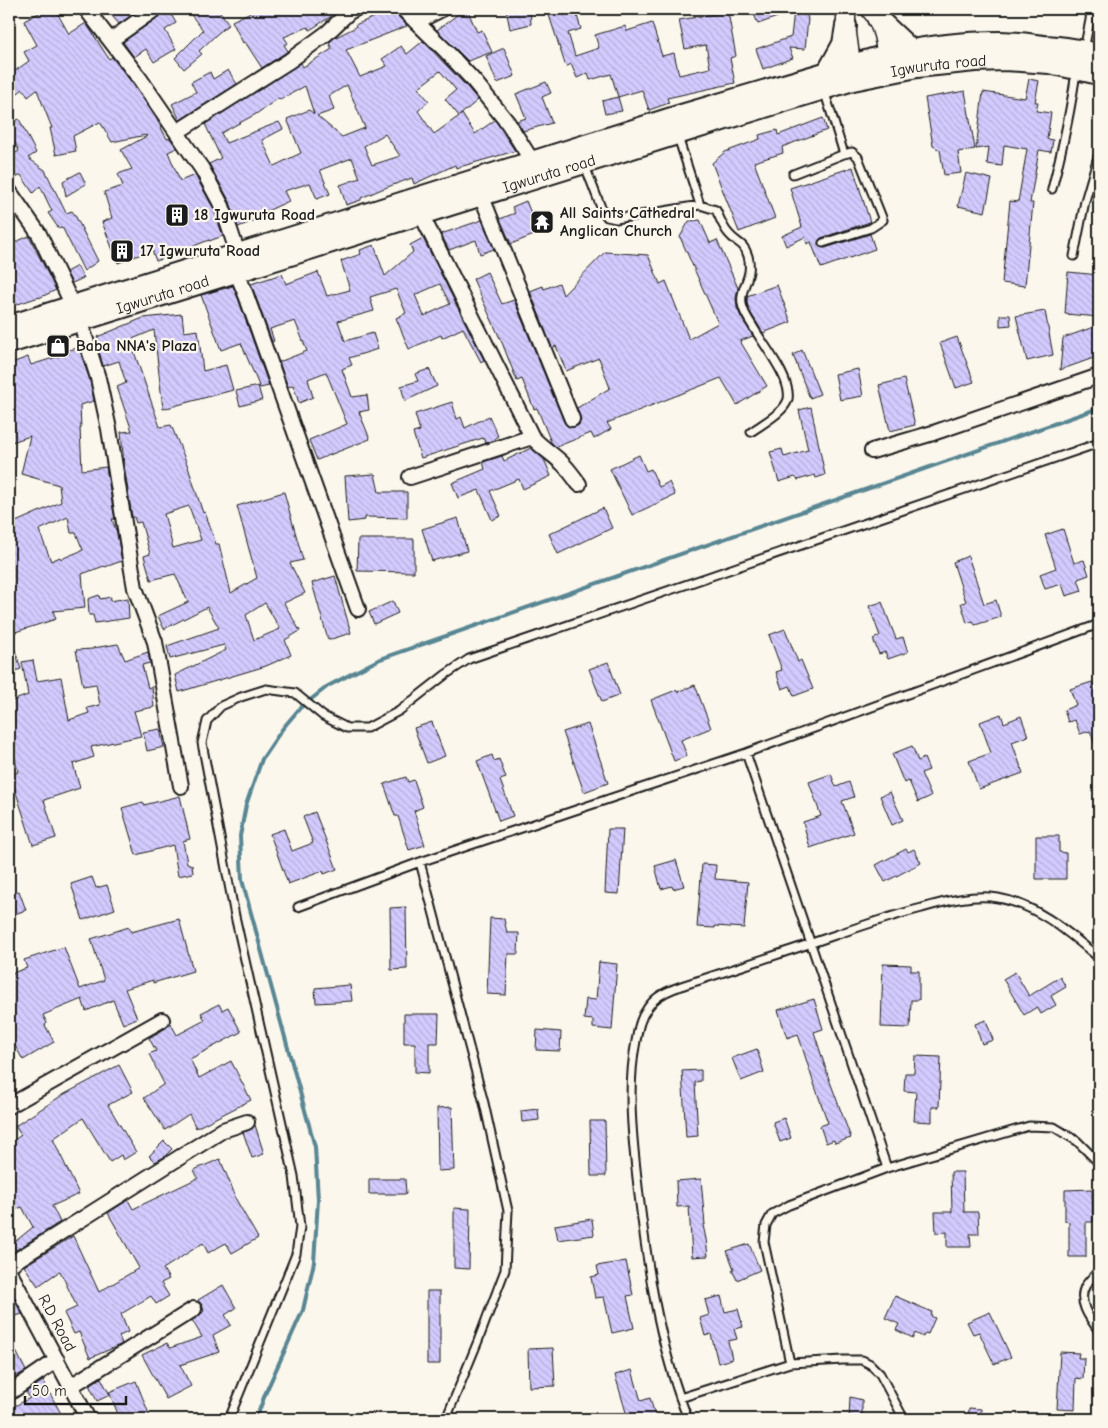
<svg xmlns="http://www.w3.org/2000/svg" width="1108" height="1428" font-family="'Comic Neue',sans-serif">
	<style>
		.lines { fill: none; stroke-linecap: round; stroke-linejoin: round }
		.stream { stroke: #598693; stroke-width: 4 }
		.building { fill: url(#building-back-hatch); stroke: #1c1c1c; fill-rule: evenodd }
		.service-casing { stroke: #1c1c1c; stroke-width: 11 }
		.minor-casing { stroke: #1c1c1c; stroke-width: 18 }
		.tertiary-casing { stroke: #1c1c1c; stroke-width: 21 }
		.secondary-casing { stroke: #1c1c1c; stroke-width: 24 }
		.service { stroke: #fbf7ec; stroke-width: 7 }
		.minor { stroke: #fbf7ec; stroke-width: 14 }
		.tertiary { stroke: #fbf7ec; stroke-width: 18 }
		.secondary { stroke: #fbf7ec; stroke-width: 20 }
		.labels { text-anchor: middle; dominant-baseline: central; stroke-width: 4.5; stroke-linejoin: round; paint-order: stroke }
		.street-label { font-size: 16px; fill: #1c1c1c; stroke: #fbf7ec }
		.poi-label { font-size: 16px; font-weight: bold; fill: #1c1c1c; stroke: #fbf7ec; text-anchor: start }
	</style>
	<defs>
		<pattern id="building-back-hatch" width="6" height="6" patternUnits="userSpaceOnUse" patternTransform="scale(1.25)"><rect width="6" height="6" fill="#d3cbfe"/><path d="M-1 5l2 2M0 0l6 6M5-1l2 2" fill="none" stroke="#b5aed9"/></pattern>
	</defs>
	<rect width="100%" height="100%" fill="#fbf7ec"/>
	<filter id="ink" filterUnits="userSpaceOnUse"><feTurbulence type="fractalNoise" baseFrequency=".02" numOctaves="2"/><feDisplacementMap in="SourceGraphic" scale="10" xChannelSelector="R" yChannelSelector="G"/><feConvolveMatrix kernelMatrix="1 2 1 2 8 2 1 2 1" color-interpolation-filters="sRGB"/></filter>
	<g filter="url(#ink)">
		<g class="lines">
			<path class="stream" d="M256,1419L266,1392L303,1310L314,1262L318,1200L315,1147L242,880L240,836L246,805L262,759L283,728L300,708L328,686L380,659L1099,408"/>
		</g>
		<path class="building" d="M46,9H55L69,34L86,23L109,59L112,57L133,84L156,118L167,139L170,138L177,148L168,152L180,181L195,175L214,209L223,236L209,241V240L156,261L152,250L118,263L102,222L112,218L104,192L123,186L118,174L132,169L121,150L147,136L146,135L112,142L100,122L73,136L76,151L56,155L50,128H52L37,90L28,97L23,89L9,100V75L29,61L24,52L37,45L24,21Z
			M119,9H127L133,14L119,24L112,16Z
			M164,9H168L176,23L165,30L176,49L154,62L146,49L134,57L123,42L160,16L163,13Z
			M199,9H218L229,24L217,34L199,51L202,54L184,69L175,58L203,30L191,15Z
			M257,9H340L333,15L310,30L308,27L284,37L288,43L284,45L288,51L262,68L245,42L243,43L232,21Z
			M394,9L397,15L407,26L346,50L360,77L387,66L382,59L401,46L407,54L423,41L467,87L478,100L459,116L445,99L456,90L440,71L418,88L429,101L418,111L434,134L462,114L475,134L495,120L515,151L456,168L455,165L414,184L412,178L382,189L361,198V200L346,205L340,185L360,178L352,158L320,170L330,194L317,199L310,183L284,191L289,201L254,217L256,220L238,227L230,202L209,164L221,158L205,124L301,63L303,67L332,49L329,43L334,38L356,27L355,25ZM347,85L365,128L342,137L317,116L334,110L329,96ZM305,86L314,114L309,110L287,119L301,153L274,166L262,140L283,129L279,122L226,143L221,133L256,114L279,98L280,100ZM385,134L400,156L372,165L364,146Z
			M465,9H467L477,32L482,30L492,52L468,61L437,30Z
			M506,9H530L531,24L510,29Z
			M547,9H575L581,29L568,33L575,56L599,48L595,35L625,26L627,31L652,23L662,56L674,53L679,75L710,68L706,45L685,49L679,20L728,12L736,56L730,58L735,83L667,98L669,103L649,110L642,90L618,97L611,74L590,80L588,73L577,78L571,64L566,67Z
			M752,9H805L808,19L805,49L789,48L793,58L763,69L756,49L791,37L794,11L758,24Z
			M504,48L515,76L497,83L486,56Z
			M228,70L237,84L180,120L172,104L196,92L191,82L210,72L213,79Z
			M1029,79L1039,81L1035,102H1038L1036,111L1051,113L1047,139L1053,140L1051,152L1039,150L1030,203H1033L1025,286L1002,283L1010,201L1018,202L1027,149L1004,145L1002,166L987,164L989,147L976,149L983,92L1025,98Z
			M546,82L551,93L542,97L552,123L523,131L517,121L526,118L516,94Z
			M965,91L975,149L958,152L961,173L944,175L940,150L933,146L925,98Z
			M618,97L622,111L605,114L602,101Z
			M823,118L827,130L782,147L783,153L754,162L775,218L739,232L712,163L725,152L760,139L759,135L777,130L778,135Z
			M19,119L36,153L28,158L45,170L66,213L72,211L75,215L98,261L84,271L62,227L59,229L48,213L52,211L40,186L33,193L21,175L9,182V157L19,151L9,131V124Z
			M853,167L870,222L821,238L819,240L818,244L820,247L825,248L870,234L875,249L821,268L811,242L807,244L805,237L786,246L782,236L802,227L790,188Z
			M80,172L86,184L66,196L63,181Z
			M966,173L992,179L985,212L958,206Z
			M526,201L539,233L511,244L500,219L515,213L512,207Z
			M482,220L494,249L480,254L476,240L449,250L441,234Z
			M700,220L710,243L717,240L738,288L736,298L737,308L741,317L753,336L740,341L767,386L737,405L721,378L607,423L611,429L594,439L591,433L556,447L551,442L537,408L534,409L522,379L517,381L503,345L473,279L487,272L502,304L514,300L564,422L567,426L575,427L579,425L581,420L577,408L610,388L599,358L566,371L556,346L552,348L530,291L543,286L544,289L559,283L563,295L605,252L648,255L660,284L666,281L689,339L718,323L680,237L689,221Z
			M29,236L56,290L39,298V297L9,307V245Z
			M423,238L484,360L481,362L463,328L442,338L441,335L409,349L396,318L406,313L396,289L370,297L374,311L338,321L345,341L373,333L378,349L349,358L352,365L342,369L352,397L367,395L369,410L359,412L370,439L317,460L309,440L347,424L326,372L308,379L313,397L299,403L293,385L288,387L279,362L307,351L295,321L270,329L274,341L272,342L251,284L282,274L286,284L318,272L327,296L350,290L341,261L361,254L360,250L374,245L385,276L413,252L410,245ZM440,284L450,304L424,316L415,295Z
			M77,266L84,278L72,283L66,272Z
			M1068,272L1099,275V317L1065,314Z
			M777,285L791,322L763,333L749,310L747,303V296Z
			M233,286L238,298L269,386L260,388L241,343L221,350L201,295Z
			M1045,311L1053,355L1027,361L1016,316Z
			M182,314L184,332L198,330L203,371L226,365L233,390L163,409L154,330L130,340L160,427L171,425L187,464L203,513L205,512L216,544H219L231,593L257,578L237,506L284,492L303,560L290,563L305,593L284,603L300,631L285,640L291,655L266,666L179,692L175,675L226,650L224,645L170,659L167,646L219,628L207,607L164,629L158,616L188,602L175,574L151,580L144,556L150,554L141,522L136,523L134,517H132L124,465L121,432L132,431L117,387L126,383L119,361L103,366L97,344H100L97,337L143,318ZM189,506L201,540L173,548L164,514ZM265,603L280,629L254,640L246,615Z
			M1000,315H1010L1011,325L1000,326Z
			M1099,325V356L1060,370L1063,338Z
			M957,337L974,382L956,388L940,343Z
			M79,348L90,380L94,401L80,405L81,428H80L82,470L106,467L115,519H112L117,533L122,561L105,567L104,566L82,574L85,608L53,611L56,619L9,634V525L61,502L59,485L21,474L30,436L9,443V364L28,357L31,365L69,353L68,350ZM68,517L71,533H76L83,550L61,559L60,557L51,561L39,530Z
			M802,350L820,394L810,398V396H809L793,355Z
			M429,369L437,386L405,401L401,386L418,381L415,374Z
			M858,369L863,396L840,400L835,374Z
			M904,379L915,425L890,431L879,385Z
			M258,386L262,400L240,406L236,391Z
			M452,402L457,419L461,417L465,428L489,416L498,436L495,438L496,440L486,443L483,438L421,458L413,433L420,431L415,414Z
			M811,407L825,475L816,478L815,475L798,480L795,477L779,482L770,452L782,449L784,457L808,450L799,410Z
			M531,448L544,459L551,476L523,489L519,479L490,491L501,516L492,520L479,490L458,498L452,483L485,469L483,462L502,456L504,461Z
			M639,455L646,471L651,469L659,487L669,482L675,495L632,515L610,469Z
			M375,474L379,492H407V518L365,517V520L348,522L345,476Z
			M603,508L612,528L558,554L549,534Z
			M458,518L467,551L432,561L422,529Z
			M1063,529L1074,563L1084,560L1089,575L1078,579L1082,591L1066,596L1062,584L1045,589L1040,574L1056,568L1045,535Z
			M358,539H414V572L357,571Z
			M968,556L984,604L996,600L1001,617L975,625L973,621L967,623L961,603L966,602L953,562Z
			M335,576L351,633L328,640L312,583Z
			M99,595L100,599L111,597L110,601L128,598L129,618L95,623L93,615H89L88,599Z
			M393,601L398,613L374,624L369,612Z
			M882,602L896,639L903,637L908,652L888,659L885,652L879,654L873,639L880,636L869,606Z
			M785,629L798,662L801,660L813,689L794,696L790,686L782,689L776,672L782,670L769,635Z
			M11,638L21,669L9,673V639Z
			M118,644L125,660L148,652L150,663L142,665L148,688L152,686L154,707L134,711L141,736L91,747L94,757L73,764L80,788L44,800L56,838L33,845L10,774L18,772L9,733V702L28,695L22,662L33,660L37,681L61,677L69,720L89,713L87,708L100,705L96,684L83,686L76,650L93,649V648Z
			M608,662L620,695L602,702L589,669Z
			M1092,682L1096,692L1099,691V752H1098L1090,731L1080,734L1075,720L1068,722L1064,710L1076,705L1070,689Z
			M695,685L711,728L681,740L687,756L674,761L651,700L676,690L677,692Z
			M1001,714L1004,723L1021,716L1028,736L1012,742L1023,773L979,789L969,761L991,753L980,722Z
			M432,722L445,756L427,763L414,728Z
			M588,724L608,783L584,792L563,732Z
			M160,729L164,747L147,751L143,732Z
			M912,746L918,761L924,758L929,770L921,773L931,796L918,802L909,781L904,783L892,754Z
			M492,755L494,761L499,759L506,778L500,780L513,816L499,821L477,761Z
			M831,774L836,787L849,782L854,797L842,801L854,833L810,848L803,822L821,816L809,782Z
			M406,777L408,782L414,780L423,807L414,811L425,845L409,850L398,816H395L384,784Z
			M890,792L903,820L892,825L880,796Z
			M180,796L190,839L183,841L187,863L192,865L193,873L178,876L173,845L136,855L122,808L143,802L144,805Z
			M315,812L337,869L324,874L323,871L288,884L270,834L284,829L292,851L313,843L303,817Z
			M608,829H623L619,894L605,893Z
			M1036,836H1059V852L1066,853V879H1036Z
			M906,849L908,852L914,849L921,863L885,882L876,865Z
			M676,860L684,886L673,889L672,886L661,889L655,866Z
			M702,864L716,865L715,879L748,882L744,928L715,926V928L697,927Z
			M92,877L96,888L107,885L115,909L83,920L71,884Z
			M19,891L26,910L9,916V894Z
			M406,907L407,969L391,970L390,908Z
			M490,918L504,919L507,933H519L518,954H508L506,995L487,994Z
			M179,919L193,971L153,983V980L125,989L137,1018L123,1024L113,1000L86,1011L82,999L43,1015L47,1023L45,1025L54,1042L23,1060L13,1042L9,1045V974L27,968L24,960L64,947L80,989L104,980L91,939L129,927L131,932Z
			M599,962L617,964L612,1030L593,1028V1020L584,1019L586,999L596,1000Z
			M883,964L911,965V971H919V1000H911L910,1028L881,1027Z
			M1015,972L1029,996L1060,977L1066,987L1051,996L1056,1005L1041,1014L1037,1007L1024,1015L1003,979Z
			M350,985L352,1001L316,1003L315,988Z
			M814,999L823,1029L814,1032L829,1079L851,1138L835,1143L834,1140L826,1143L820,1126L828,1123L812,1078L798,1034L787,1038L778,1010Z
			M219,1004L222,1010L228,1007L241,1032L190,1059L199,1078L231,1061L251,1100L196,1128L189,1114L165,1130L144,1098L164,1084L149,1054L156,1051L149,1038L166,1028L170,1022L177,1035L205,1020L201,1013Z
			M404,1014H439L438,1043H429V1073L415,1072V1043H404Z
			M986,1020L993,1040L982,1044L975,1024Z
			M537,1030L561,1032L560,1051L536,1050Z
			M757,1049L764,1072L741,1081L732,1058Z
			M915,1056L941,1057L939,1107H932V1122L914,1121L916,1092L904,1091L905,1073H914Z
			M119,1065L133,1092L108,1105L136,1152L123,1160L121,1155L110,1162L83,1118L53,1139L79,1194L52,1206L60,1222L16,1250L12,1244L33,1227L22,1207L9,1212V1144L21,1135L15,1126L61,1096Z
			M701,1070V1081L695,1082L698,1136L686,1137L682,1071Z
			M452,1107L454,1170L438,1171L437,1108Z
			M538,1109L539,1120L522,1122L521,1111Z
			M784,1118L791,1138L780,1142L773,1122Z
			M590,1121H605L606,1176H591Z
			M255,1125L264,1154L252,1158L243,1132L250,1130Z
			M164,1141L172,1149L164,1157L155,1162L149,1156Z
			M220,1159L235,1195L234,1196L258,1238L232,1253L226,1243L208,1253L203,1243L163,1269L169,1279L161,1283L169,1296L156,1304L151,1296L121,1314L128,1332L119,1336L122,1344L90,1358L79,1332L74,1334L64,1313L77,1307L60,1271L38,1286L24,1266L73,1236L99,1292L139,1268L108,1213L128,1200L133,1209L198,1178L194,1170Z
			M951,1172H963L964,1212H978L979,1234H970L971,1247H947V1232L936,1233L935,1212H952Z
			M369,1179H405L406,1194H369Z
			M701,1179L705,1225H703L706,1239L708,1256L692,1257L689,1206L677,1207L676,1181Z
			M1092,1189L1093,1222H1086V1257H1069V1222L1065,1221V1190Z
			M454,1208L470,1209L469,1269L454,1268Z
			M592,1219L594,1235L558,1240L555,1225Z
			M749,1244L760,1270L737,1280L732,1270L734,1269L727,1251Z
			M626,1261L633,1295L627,1296L634,1328L612,1333L604,1297L595,1298L591,1277L599,1275L597,1266Z
			M223,1285L236,1308L225,1315L231,1325L213,1335L219,1352L180,1365L191,1386L166,1399L142,1355L167,1343L170,1348L202,1337L192,1320L199,1316L204,1311L202,1305L198,1300Z
			M9,1289L22,1314L13,1317L9,1305Z
			M427,1291H440V1364H427Z
			M721,1296L725,1312L738,1309L743,1327L734,1329L737,1339L728,1341L732,1359L718,1363L711,1334L705,1336L700,1318L709,1315L705,1300Z
			M895,1296L932,1312L931,1316L935,1318L928,1334L925,1333L923,1337L915,1333L913,1338L896,1330L899,1324L885,1318Z
			M990,1312L1011,1357L994,1364L979,1332L973,1334L967,1322Z
			M9,1337L26,1371L9,1380Z
			M553,1348L555,1386L529,1387L528,1349Z
			M1060,1352L1079,1353L1078,1358H1084L1083,1379L1076,1378L1075,1410L1057,1409Z
			M632,1370L641,1401L650,1398L656,1419H628L615,1375Z
			M101,1378L110,1395L97,1401L89,1385Z
			M43,1381L64,1419H9V1409L30,1398L26,1392Z
			M136,1381L151,1419H120L109,1392Z
			M850,1397L862,1400V1419H849Z
			M969,1408L981,1409V1419H968Z"/>
		<g class="lines">
			<g class="service-casing">
				<path id="service" d="M1084,50L1090,20L1091,9
					M678,137L700,205
					M585,166L602,210L607,217L616,219L700,205L716,210C720,218 723,228 729,234C737,244 743,241 748,256C754,278 739,287 742,304C743,311 748,319 752,325C762,343 792,379 788,399C785,412 762,424 751,432
					M793,174L844,154L824,90
					M1052,189C1062,150 1071,111 1076,71
					M823,243L871,228L883,220L858,157L852,152L844,154
					M1074,256L1085,201L1099,153
					M746,753L887,1168
					M420,862L484,1103L508,1211L505,1270L478,1341L446,1419
					M298,907L420,862L746,753L1099,624
					M1099,1270C1095,1275 1090,1279 1086,1285C1076,1301 1090,1319 1099,1331
					M790,1363L764,1242L766,1225L772,1214L789,1205L887,1168L1029,1126L1054,1127L1077,1141L1099,1163
					M680,1398L790,1363L843,1360H862L870,1364L880,1374L904,1419
					M229,1419L296,1254L300,1227L294,1176L235,916L202,743L207,721L221,706L241,697L266,689L295,693L323,716L347,728H367L399,711L445,675L469,659L1099,443
					M688,1419C658,1344 646,1258 637,1178C632,1134 627,1086 636,1041C637,1036 638,1029 640,1023C643,1013 651,1001 661,995C672,988 687,984 700,980C727,971 755,962 782,953C829,938 874,920 922,908C946,901 973,894 998,898C1038,905 1069,933 1099,958"/>
			</g>
			<g class="minor-casing">
				<path id="minor" d="M86,9L140,79L202,169L222,206L238,254
					M403,9L445,50L474,81L508,123L532,161
					M416,22L442,9
					M111,40L155,9
					M177,132L289,61L327,33L349,12L355,9
					M9,191L39,234L73,306
					M481,195L572,419
					M421,214L532,437C542,448 553,454 563,464C569,470 574,477 579,484
					M236,271L246,295L358,609
					M80,321L98,378L109,429L125,529L135,588L155,642L181,786
					M872,451L933,433L1099,376
					M410,477L532,437
					M9,1106L162,1020
					M9,1265L223,1130L247,1122
					M9,1271L88,1419
					M71,1386L194,1309
					M9,1393L57,1360"/>
			</g>
			<g class="tertiary-casing">
				<path id="tertiary" d="M846,9V26L853,78
					M870,9C884,24 886,49 888,69"/>
			</g>
			<g class="secondary-casing">
				<g id="secondary">
					<path d="M878,19L911,50"/>
					<path d="M828,71L843,44L846,26"/>
					<path d="M9,326L678,116L886,55C923,47 963,42 1000,42C1014,42 1029,44 1043,46C1061,47 1081,49 1099,55"/>
					<path id="s1" d="M9,343L677,134L853,80L917,67L975,61L1005,60L1049,63L1099,74"/>
				</g>
			</g>
			<use href="#service" class="service"/>
			<use href="#minor" class="minor"/>
			<use href="#tertiary" class="tertiary"/>
			<use href="#secondary" class="secondary"/>
		</g>
	</g>
	<defs>
		<g id="building-square" transform="scale(1.25)"><rect x="-9" y="-9" width="18" height="18" rx="4" fill="#1c1c1c" stroke="#fbf7ec"/><path d="M-4-6H4V6H1V3H-1V6H-4ZM-2.5-4.3h1.7v1.8h-1.7ZM.8-4.3h1.7v1.8H.8ZM-2.5-1h1.7V.8h-1.7ZM.8-1h1.7V.8H.8Z" fill="#fff"/></g>
		<g id="temple-square" transform="scale(1.25)"><rect x="-9" y="-9" width="18" height="18" rx="4" fill="#1c1c1c" stroke="#fbf7ec"/><path d="M0-6L5-2H3V0L6.5 2.5H4V6H1.5V3h-3V6H-4V2.5H-6.5L-3 0V-2H-5Z" fill="#fff"/></g>
		<g id="shop-square" transform="scale(1.25)"><rect x="-9" y="-9" width="18" height="18" rx="4" fill="#1c1c1c" stroke="#fbf7ec"/><path d="M-5-2.5h2.3a2.7 3.5 0 0 1 5.4 0H5L5.5 6h-11ZM-1.5-2.5h3a1.5 2.3 0 0 0-3 0Z" fill="#fff"/></g>
	</defs>
	<g fill-rule="evenodd">
		<use href="#building-square" x="177" y="215"/>
		<use href="#temple-square" x="542" y="222"/>
		<use href="#building-square" x="122" y="251"/>
		<use href="#shop-square" x="58" y="346"/>
	</g>
	<g class="labels">
		<g class="street-label">
			<text stroke="none"><textPath href="#s1" startOffset="971">Igwuruta road</textPath></text>
			<text stroke="none"><textPath href="#s1" startOffset="566">Igwuruta road</textPath></text>
			<text stroke="none"><textPath href="#s1" startOffset="161">Igwuruta road</textPath></text>
			<text transform="translate(57 1323) rotate(62)">R.D Road</text>
		</g>
		<g class="poi-label">
			<text x="560" y="213">All Saints Cathedral<tspan x="560" dy="18">Anglican Church</tspan></text>
			<text x="194" y="215">18 Igwuruta Road</text>
			<text x="140" y="251">17 Igwuruta Road</text>
			<text x="76" y="346">Baba NNA's Plaza</text>
		</g>
	</g>
	<rect width="1108" height="1428" fill="none" stroke="#fbf7ec" stroke-width="30"/>
	<rect x="15" y="15" width="1078" height="1398" fill="none" stroke="#1c1c1c" stroke-width="2" filter="url(#ink)"/>
	<path d="M25 1396v8h101v-8" fill="none" stroke="#1c1c1c" stroke-width="2.5"/>
	<text x="32" y="1396" font-size="15" fill="#1c1c1c" stroke="#fbf7ec" stroke-width="4" paint-order="stroke">50 m</text>
</svg>
